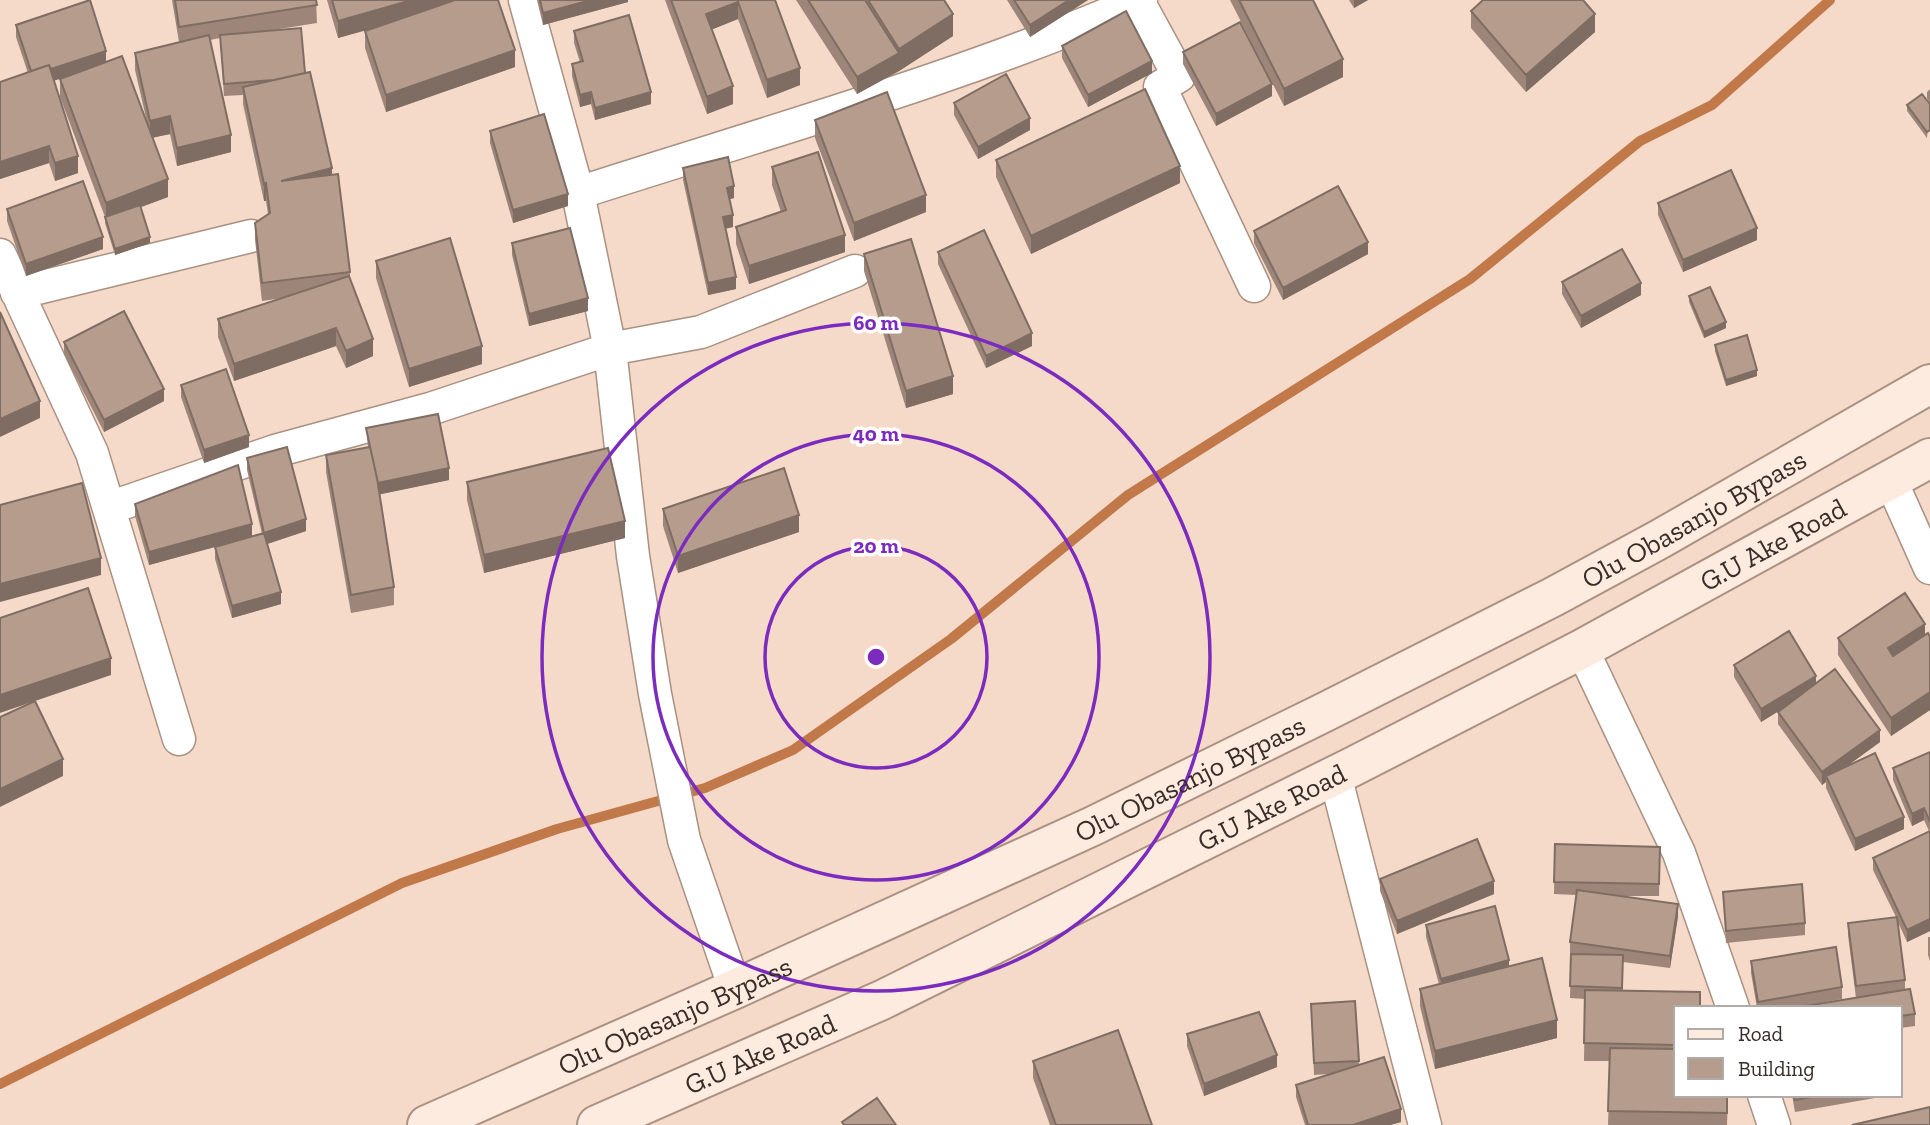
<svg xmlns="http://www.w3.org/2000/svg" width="1930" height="1125" font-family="'Zilla Slab',serif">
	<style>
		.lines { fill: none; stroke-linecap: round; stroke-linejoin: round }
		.stream { stroke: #c2794a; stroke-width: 10 }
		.minor-casing { stroke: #aa9182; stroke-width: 35 }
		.secondary-casing { stroke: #aa9182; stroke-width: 42 }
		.minor { stroke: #fff; stroke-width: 32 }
		.secondary { stroke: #fdebe0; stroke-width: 38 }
		.wall { fill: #9d8679 }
		.shaded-wall { fill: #7f6d63 }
		.building { fill: #b69c8d; stroke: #7f6d63; stroke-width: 2 }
		.ring { fill: none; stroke: #7b2cbf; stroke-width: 3.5 }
		.labels { text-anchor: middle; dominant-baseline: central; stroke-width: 7; stroke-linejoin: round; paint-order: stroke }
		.street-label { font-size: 28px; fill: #372c26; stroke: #fff }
		.centre { fill: #7b2cbf; stroke: #fff; stroke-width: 3.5 }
		.ring-label { font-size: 21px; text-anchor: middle; font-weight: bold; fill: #7b2cbf; stroke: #fff; stroke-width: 7; stroke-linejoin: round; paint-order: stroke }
	</style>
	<rect width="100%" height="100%" fill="#f5d9c9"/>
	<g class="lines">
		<path class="stream" d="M0,1084L402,883L557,829L705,788L793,750L951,639L1128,495L1470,279L1640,141L1712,105L1830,0"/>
		<g class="minor-casing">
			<path id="minor" d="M525,0L578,193L610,349L633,556L655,694L684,840L735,989
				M1138,1L1179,76L1160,87L1254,286
				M578,193C767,132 959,79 1141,0
				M0,255L92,453L179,739
				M17,293L251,236
				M1891,481L1930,568
				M109,508L275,451L430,409L610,349L701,332L855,271
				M1582,649L1679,853L1733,1008
				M1335,775L1425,1125
				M1764,1095L1774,1125"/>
		</g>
		<g class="secondary-casing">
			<g id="secondary">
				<path id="s1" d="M427,1125L735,989L1093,826L1325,712L1553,597L1660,539L1930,384"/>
				<path id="s2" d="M597,1125L882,1000L1352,767L1582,649L1930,458"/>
			</g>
		</g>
		<use href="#minor" class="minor"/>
		<use href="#secondary" class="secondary"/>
	</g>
	<path class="wall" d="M172,0H316L317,23L267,31L305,73L332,174L350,272V279L373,356L346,368L336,346L234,381L218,337V319L283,298L262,301L255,240V223L268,214L266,201H264L243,104V95L224,96L220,38L210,40L231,152L177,166L170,134L152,138L168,197L141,207L150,243L115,255L105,223V217L60,97V79L75,74L54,80L78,173L55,181L49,163L0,179V82L28,73L16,37V25L106,62L147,122L135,70V53L179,42Z
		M327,0H498L515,67L386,112L365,48V30L338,38Z
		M537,0H628V2L543,25Z
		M665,0H775L800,85L767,98L738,19L712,29L733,104L707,114Z
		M796,0H944L953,36L899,71L857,94Z
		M1007,0H1088L1030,37Z
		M1230,0H1313L1343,77L1284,106Z
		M1349,0H1368L1354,8Z
		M1471,11L1595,32L1526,92L1471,28Z
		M574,31L651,104L595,120L591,104L580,107L572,76V64L580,62L574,43Z
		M1062,46L1152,73L1088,107L1062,58Z
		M1183,52L1272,96L1216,126L1183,64Z
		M1930,89V103L1927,98V92Z
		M954,103L1030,130L978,159L954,115Z
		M1930,104L1927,138L1907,111V105Z
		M815,120L926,212L854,241L815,138Z
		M490,131L568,206L513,223L490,143Z
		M996,160L1180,183L1031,254L996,177Z
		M772,167L845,252L749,284L736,244V227L781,212L772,185Z
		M683,168L734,198L729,199L733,227L725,229L736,289L708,295L683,180Z
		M1658,203L1757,240L1683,272L1658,215Z
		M7,209L103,249L26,276L7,221Z
		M1254,231L1368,254L1283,300L1254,243Z
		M512,243L588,311L529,326L512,255Z
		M938,252L1032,346L986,368L938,264Z
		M864,254L953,394L906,408L864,271Z
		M376,261L482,364L409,387L376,278Z
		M1562,282L1641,295L1581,328L1562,294Z
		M1689,296L1726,328L1704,338L1689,302Z
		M64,342L164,401L104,432L64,354Z
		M1715,345L1757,376L1726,386L1715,351Z
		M181,385L249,447L204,463L181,397Z
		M366,428L449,480L380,494L394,587V605L351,613L326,472V455L368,447Z
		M247,458L306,531L267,544L281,604L232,618L215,559V547L249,537L149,565L135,516V504L252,537L262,534L247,470Z
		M467,482L625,538L484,573L467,500Z
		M663,509L799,532L678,573L663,526Z
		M1925,635L1930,637V710L1891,736L1838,655V638Z
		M1734,665L1816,683L1880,742L1847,766L1904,829L1855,851L1826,788V782L1822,785L1778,724V712L1782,709L1761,722L1734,677Z
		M1930,752V931L1907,942L1898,922L1905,980V990L1915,1014V1026L1900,1028V1008L1856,998L1848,935V923L1896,917L1873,870V858L1929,831L1924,820L1912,826L1893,780V768Z
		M1555,844L1660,847L1659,896H1616L1678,916L1670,968L1623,962V990L1676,1008V1095H1728L1727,1125H1608L1610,1061H1584L1585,999L1570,998L1571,955H1570V942L1576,895L1554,894Z
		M1380,879L1494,894L1397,934L1380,891Z
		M1723,892L1805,923V935L1726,943Z
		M1426,925L1509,967L1557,1038L1435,1069L1420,1006V989L1439,984L1426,937Z
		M1928,937H1930V961L1928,955Z
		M1751,961L1842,987V999L1793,1008H1757L1751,973Z
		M1355,1001L1359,1065L1401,1122L1390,1125H1305L1296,1097V1085L1329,1074L1314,1075L1311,1004Z
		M1187,1034L1277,1067L1204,1096L1187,1046Z
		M1033,1061L1152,1125H1050L1033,1078Z
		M1792,1095H1892L1795,1112Z"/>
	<path class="shaded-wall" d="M412,0H476L338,38V21Z
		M591,0H628V2L543,25V13Z
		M1069,0H1088L1030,37V25Z
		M1354,0H1368L1354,8Z
		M738,2V19L706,32V14Z
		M953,14V36L899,71L857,94V77L899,53V49Z
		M1595,14V32L1526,92V75Z
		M515,50V67L386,112V95Z
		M106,51V63L33,88V75Z
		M1343,59V77L1284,106V89Z
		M1152,61V73L1088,107V95Z
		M800,68V85L767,98V80Z
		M1272,84V96L1216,126V114Z
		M733,86V104L707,114V97Z
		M591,92V104L580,107V95Z
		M651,92V104L595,120V108Z
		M170,116V134L150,138V121Z
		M1030,118V130L978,159V147Z
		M231,135V152L177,166V148Z
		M49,146V163L0,179V162Z
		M78,156V173L55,181V163Z
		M1180,166V183L1031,254V236Z
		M332,168V186L281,181Z
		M168,179V197L106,220V203Z
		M266,183V201H264V184Z
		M734,186V198L727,200V188Z
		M568,194V206L513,223V210Z
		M926,195V212L854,241V223Z
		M733,215V227L723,229V217Z
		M1757,228V240L1683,272V260Z
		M845,235V252L749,284V266Z
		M103,237V249L26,276V264Z
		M150,237V243L115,255V249Z
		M1368,242V254L1283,300V288Z
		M736,277V289L708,295V283Z
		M1641,283V295L1581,328V316Z
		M588,298V311L529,326V314Z
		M1726,322V328L1704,338V332Z
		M336,328V346L234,381V364Z
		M1032,333V346L986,368V356Z
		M373,339V356L346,368V351Z
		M482,346V364L409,387V369Z
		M1757,370V376L1726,386V380Z
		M953,376V394L906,408V391Z
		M164,389V401L104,432V420Z
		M40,401V418L0,437V419Z
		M249,435V447L204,463V450Z
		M449,468V480L377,495V483Z
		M799,515V532L678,573V556Z
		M306,519V531L264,545V533Z
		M625,521V538L484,573V555Z
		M252,524V537L149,565V552Z
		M101,558V575L0,602V584Z
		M281,592V604L232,618V606Z
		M1925,624V641L1888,666V648Z
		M111,658V675L0,713V695Z
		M1816,676V688L1761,722V709Z
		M1930,692V710L1891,736V718Z
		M1880,730V742L1828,780L1826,776V782L1822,785V772Z
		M63,759V776L0,807V789Z
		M1924,808V820L1912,826V814Z
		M1904,817V829L1855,851V839Z
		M1494,881V894L1397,934V921Z
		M1678,904V916L1670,968V956Z
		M1930,919V931L1907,942V930Z
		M1509,960V973L1441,991V979Z
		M1557,1020V1038L1435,1069V1051Z
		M1277,1055V1067L1204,1096V1084Z
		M1401,1109V1122L1390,1125H1353Z"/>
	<path class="building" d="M90,0L106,51L51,69L49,65L31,71L16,25Z
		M175,0H316L317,5L179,27Z
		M332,0H412L338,21Z
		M455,0H498L515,50L386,95L365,31Z
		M540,0H591L543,13Z
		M671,0H775L800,68L767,80L738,2L706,14L733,86L707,97Z
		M808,0H865L899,53L857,77Z
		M868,0H944L953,14L899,49Z
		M1014,0H1069L1030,25Z
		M1239,0H1313L1343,59L1284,89Z
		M1483,0H1583L1595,14L1526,75L1471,11Z
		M1126,11L1152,61L1088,95L1062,46Z
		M629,15L651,92L595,108L591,92L580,95L572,64L583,61L574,31Z
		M1240,22L1272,84L1216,114L1183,52Z
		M301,28L305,73L274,80L224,84L220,35Z
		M209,35L231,135L177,148L170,116L150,121L135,53Z
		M122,56L168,179L106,203L60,79Z
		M49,65L78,156L55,163L49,146L0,162V82Z
		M310,72L332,168L281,181L338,174L350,272L262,283L255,223L270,213L266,183L264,184L243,87Z
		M1006,74L1030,118L978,147L954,103Z
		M1145,89L1180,166L1031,236L996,160Z
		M887,92L926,195L854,223L815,120Z
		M1922,94L1930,104V130L1927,132L1907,105Z
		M544,114L568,194L513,210L490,131Z
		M818,152L845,235L749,266L736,227L786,210L772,167Z
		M728,157L734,186L727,188L733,215L723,217L736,277L708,283L683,168Z
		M1731,170L1757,228L1683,260L1658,203Z
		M83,181L103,237L26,264L7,209Z
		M1338,186L1368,242L1283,288L1254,231Z
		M140,205L150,237L115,249L105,217Z
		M570,228L588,298L529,314L512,243Z
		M984,230L1032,333L986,356L938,252Z
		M450,238L482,346L409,369L376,261Z
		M911,239L953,376L906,391L864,254Z
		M1622,249L1641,283L1581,316L1562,282Z
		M349,276L373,339L346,351L336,328L234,364L218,319Z
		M1710,287L1726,322L1704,332L1689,296Z
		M124,311L164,389L104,420L64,342Z
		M0,312L40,401L0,419Z
		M1747,335L1757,370L1726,380L1715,345Z
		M226,369L249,435L204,450L181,385Z
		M438,414L449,468L378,483L366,428Z
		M287,447L306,519L264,533L247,458Z
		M370,447L377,478L394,587L351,595L326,455Z
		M608,448L625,521L484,555L467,482Z
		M238,465L252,524L149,552L135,504Z
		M784,468L799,515L678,556L663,509Z
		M82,483L101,558L0,584V505Z
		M264,533L281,592L232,606L215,547Z
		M88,588L111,658L0,695V618Z
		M1905,593L1925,624L1888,648L1893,656L1928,633L1930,637V692L1891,718L1838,638Z
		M1789,631L1816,676L1761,709L1734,665Z
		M1835,669L1880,730L1822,772L1778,712Z
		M35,701L63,759L0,789V717Z
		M1930,752V822L1924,808L1912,814L1893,768Z
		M1875,753L1904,817L1855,839L1826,776Z
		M1930,831V919L1907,930L1873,858Z
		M1477,839L1494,881L1397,921L1380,879Z
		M1555,844L1660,847L1659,884L1554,882Z
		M1802,884L1805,923L1726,931L1723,892Z
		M1577,890L1678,904L1670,956L1570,942Z
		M1495,906L1509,960L1441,979L1426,925Z
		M1897,917L1905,980L1856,986L1848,923Z
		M1836,947L1842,987L1758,1002L1751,961Z
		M1571,954L1623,955L1622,988L1570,986Z
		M1542,958L1557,1020L1435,1051L1420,989Z
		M1910,989L1915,1014L1900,1016V1008H1805V1006Z
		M1585,990L1700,992V1008H1676V1045L1584,1043Z
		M1355,1001L1359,1061L1314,1063L1311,1004Z
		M1259,1012L1277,1055L1204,1084L1187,1034Z
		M1118,1030L1152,1125H1056L1033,1061Z
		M1610,1048L1676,1049V1095H1727V1113L1608,1111Z
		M1384,1057L1401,1109L1353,1125H1308L1296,1085Z
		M1794,1095H1821L1795,1100Z
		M877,1098L896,1125H844L842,1122Z
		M1930,1107V1125H1852Z"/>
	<g class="ring">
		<circle cx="876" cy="657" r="111"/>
		<circle cx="876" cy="657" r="223"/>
		<circle cx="876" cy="657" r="334"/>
	</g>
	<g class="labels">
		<g class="street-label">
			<text stroke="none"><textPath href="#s1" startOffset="1405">Olu Obasanjo Bypass</textPath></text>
			<text stroke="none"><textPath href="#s2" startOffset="1312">G.U Ake Road</textPath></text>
			<text stroke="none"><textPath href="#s1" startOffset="838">Olu Obasanjo Bypass</textPath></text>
			<text stroke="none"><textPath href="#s2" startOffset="746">G.U Ake Road</textPath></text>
			<text stroke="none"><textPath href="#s1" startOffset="271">Olu Obasanjo Bypass</textPath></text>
			<text stroke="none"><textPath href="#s2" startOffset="178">G.U Ake Road</textPath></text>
		</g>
	</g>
	<circle cx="876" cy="657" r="10" class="centre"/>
	<g class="ring-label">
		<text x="876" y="330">60 m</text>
		<text x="876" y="441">40 m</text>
		<text x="876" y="553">20 m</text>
	</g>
	<rect x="1674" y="1006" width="228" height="91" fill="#ffffff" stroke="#afaba8" stroke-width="2"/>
	<rect x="1688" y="1029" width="35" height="10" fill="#fdebe0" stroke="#afaba8" stroke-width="2"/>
	<text x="1738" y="1041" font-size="21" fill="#372c26">Road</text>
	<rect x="1688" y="1058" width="35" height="21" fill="#b69c8d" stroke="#afaba8" stroke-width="2"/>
	<text x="1738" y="1076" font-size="21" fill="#372c26">Building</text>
</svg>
